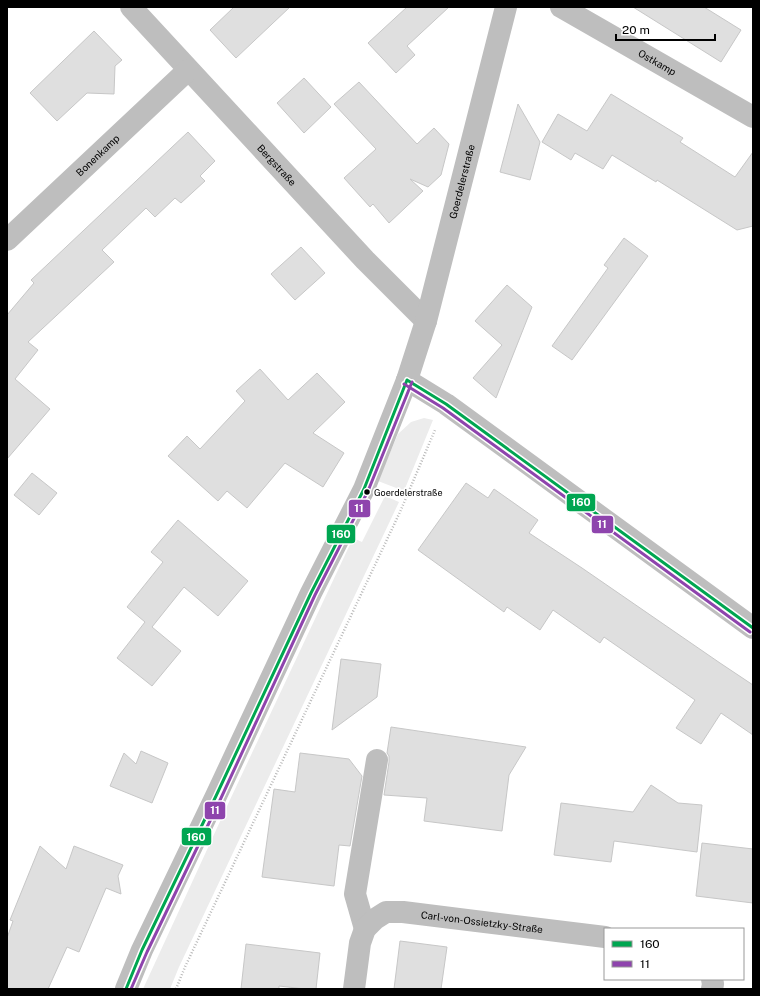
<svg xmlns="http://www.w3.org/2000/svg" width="760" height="996" font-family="'Public Sans',sans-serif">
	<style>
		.green { fill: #ececec }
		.building { fill: #dfdfdf; stroke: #c7c7c7 }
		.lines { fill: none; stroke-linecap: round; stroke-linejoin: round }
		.path { stroke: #b9b9b9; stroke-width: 2.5; stroke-dasharray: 1 2; stroke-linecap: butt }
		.minor { stroke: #bebebe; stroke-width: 22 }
		.bus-1-casing { stroke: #fff; stroke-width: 6 }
		.bus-2-casing { stroke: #fff; stroke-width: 6 }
		.bus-1 { stroke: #00a651; stroke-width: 3 }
		.bus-2 { stroke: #8e44ad; stroke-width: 3 }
		.bus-dot { fill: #000; stroke: #fff; stroke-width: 1.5 }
		.labels { text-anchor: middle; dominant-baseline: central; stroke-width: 3.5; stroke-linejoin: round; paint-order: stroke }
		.bus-label { font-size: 9px; fill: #000; stroke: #fff; text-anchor: start }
		.street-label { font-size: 10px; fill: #000; stroke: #fff }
		.line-badge { stroke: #fff; stroke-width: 1.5 }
		.badge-label { font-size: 11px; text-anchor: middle; font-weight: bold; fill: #fff }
	</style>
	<rect width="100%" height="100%" fill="#fff"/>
	<path class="green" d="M424,418L433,420L404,491L378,481L398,434L411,422Z
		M385,496L399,502L179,967L170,989H143L228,804L353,538L362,542Z"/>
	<path class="building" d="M234,7H290L236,58L210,30Z
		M407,7H449L407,46L415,55L396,73L368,43Z
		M633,7H704L741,30L721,62Z
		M94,31L122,60L115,66L114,94L87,93L57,121L30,93Z
		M304,78L331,107L304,133L277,103Z
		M359,82L417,144L434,128L449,144L441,175L428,187L410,179L423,191L389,223L373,204L370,207L344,178L376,149L334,104Z
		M611,94L683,138L680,142L735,177L753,152V226L737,230L657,180L656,182L612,155L603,169L575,153L571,160L542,142L558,114L587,131Z
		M518,104L540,142L530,180L500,172Z
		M188,132L215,161L200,176L205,181L181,203L175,198L155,217L146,208L102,250L114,262L28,342L38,350L15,379L50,409L7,459V315L34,283L31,280Z
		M624,238L648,256L572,360L552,346L608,268L604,265Z
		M301,247L325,273L295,300L271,274Z
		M507,285L532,307L496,398L473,378L502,345L475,321Z
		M260,369L288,400L317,373L345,402L313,433L344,453L323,487L285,463L247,508L227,491L218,501L168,456L187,436L200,449L245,401L236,391Z
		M32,473L57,493L39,515L14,495Z
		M466,483L488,498L494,489L538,520L529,533L582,568L720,663L753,685V735L721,713L701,744L676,728L695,700L604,637L600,643L553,610L540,630L507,607L504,612L418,550Z
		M178,520L248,581L218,616L184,587L152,627L181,651L152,686L117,658L145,622L127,607L163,562L151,552Z
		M341,659L381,664L377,697L332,730Z
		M391,727L526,747L509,775L502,831L424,821L427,798L384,795L389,762V756L387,753Z
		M141,751L168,763L152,803L110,786L124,753L136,764Z
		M300,753L349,759L362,776L350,846L339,845L334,886L262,877L274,789L295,792Z
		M651,785L678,803L702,805L697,852L614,841L611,862L554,855L561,803L633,812Z
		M702,843L753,849V903L696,896Z
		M40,846L66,869L74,846L123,865L118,876L121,894L106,888L79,952L67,947L48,989H7V938L13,921L10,920Z
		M400,941L447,947L441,989H394Z
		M246,944L320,953L316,989H305L279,986V989H241Z"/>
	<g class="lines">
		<path class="path" d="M176,989L185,967L400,512L435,430"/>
		<g class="minor">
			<path id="s1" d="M131,7L365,260L426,321"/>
			<path id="s2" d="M561,7L753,117"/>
			<path id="s3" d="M7,240L188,70"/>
			<path d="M407,380L446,404L753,628"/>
			<path d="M365,929L355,894L377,760"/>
			<path d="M712,979L713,984L712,989"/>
			<path id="s4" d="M126,989L142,950L216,796L311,593L364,489L407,380L426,321L506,7"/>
			<path id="s5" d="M354,989L360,943L365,929L375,919L386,912H403L605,937"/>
		</g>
		<g class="bus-1-casing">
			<path id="bus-1" d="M407,380L446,404L753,628
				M126,989L142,950L216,796L311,593L364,489L407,380"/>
		</g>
		<g class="bus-2-casing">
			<path id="bus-2" d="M404,384L443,408L750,632
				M131,989L147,952L221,798L315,595L368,491L412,382"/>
		</g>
		<use href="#bus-1" class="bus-1"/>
		<use href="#bus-2" class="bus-2"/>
	</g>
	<circle class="bus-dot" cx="367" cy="492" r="3.5"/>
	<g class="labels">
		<g class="bus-label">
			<text x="374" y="492">Goerdelerstraße</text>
		</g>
		<g class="street-label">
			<text stroke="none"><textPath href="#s2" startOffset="111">Ostkamp</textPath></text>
			<text stroke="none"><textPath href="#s3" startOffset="124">Bonenkamp</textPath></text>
			<text stroke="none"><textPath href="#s1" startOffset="215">Bergstraße</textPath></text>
			<text stroke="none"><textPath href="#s4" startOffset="877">Goerdelerstraße</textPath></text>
			<text stroke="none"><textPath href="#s5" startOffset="185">Carl-von-Ossietzky-Straße</textPath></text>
		</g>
	</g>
	<g class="line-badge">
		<rect x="566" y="493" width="30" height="19" rx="4" fill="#00a651"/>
		<rect x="348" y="499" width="23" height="19" rx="4" fill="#8e44ad"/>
		<rect x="591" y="515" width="23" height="19" rx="4" fill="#8e44ad"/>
		<rect x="326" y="524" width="30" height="20" rx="4" fill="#00a651"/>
		<rect x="204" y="801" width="22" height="19" rx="4" fill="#8e44ad"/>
		<rect x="181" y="827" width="31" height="19" rx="4" fill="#00a651"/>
	</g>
	<g class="badge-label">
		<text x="581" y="506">160</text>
		<text x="359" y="512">11</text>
		<text x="602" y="528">11</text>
		<text x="341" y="538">160</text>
		<text x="215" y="814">11</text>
		<text x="196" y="841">160</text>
	</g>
	<rect width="760" height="996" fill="none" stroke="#000000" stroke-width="16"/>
	<rect x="604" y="928" width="140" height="52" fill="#ffffff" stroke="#999999"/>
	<rect x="612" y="941" width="20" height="6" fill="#00a651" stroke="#999999"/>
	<text x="640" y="948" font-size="12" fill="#000000">160</text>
	<rect x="612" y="961" width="20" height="6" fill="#8e44ad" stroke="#999999"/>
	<text x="640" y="968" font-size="12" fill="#000000">11</text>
	<path d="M616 34v6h99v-6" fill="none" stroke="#000000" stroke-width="2"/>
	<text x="622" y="34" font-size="12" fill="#000000" stroke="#ffffff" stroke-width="3" paint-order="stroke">20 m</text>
</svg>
